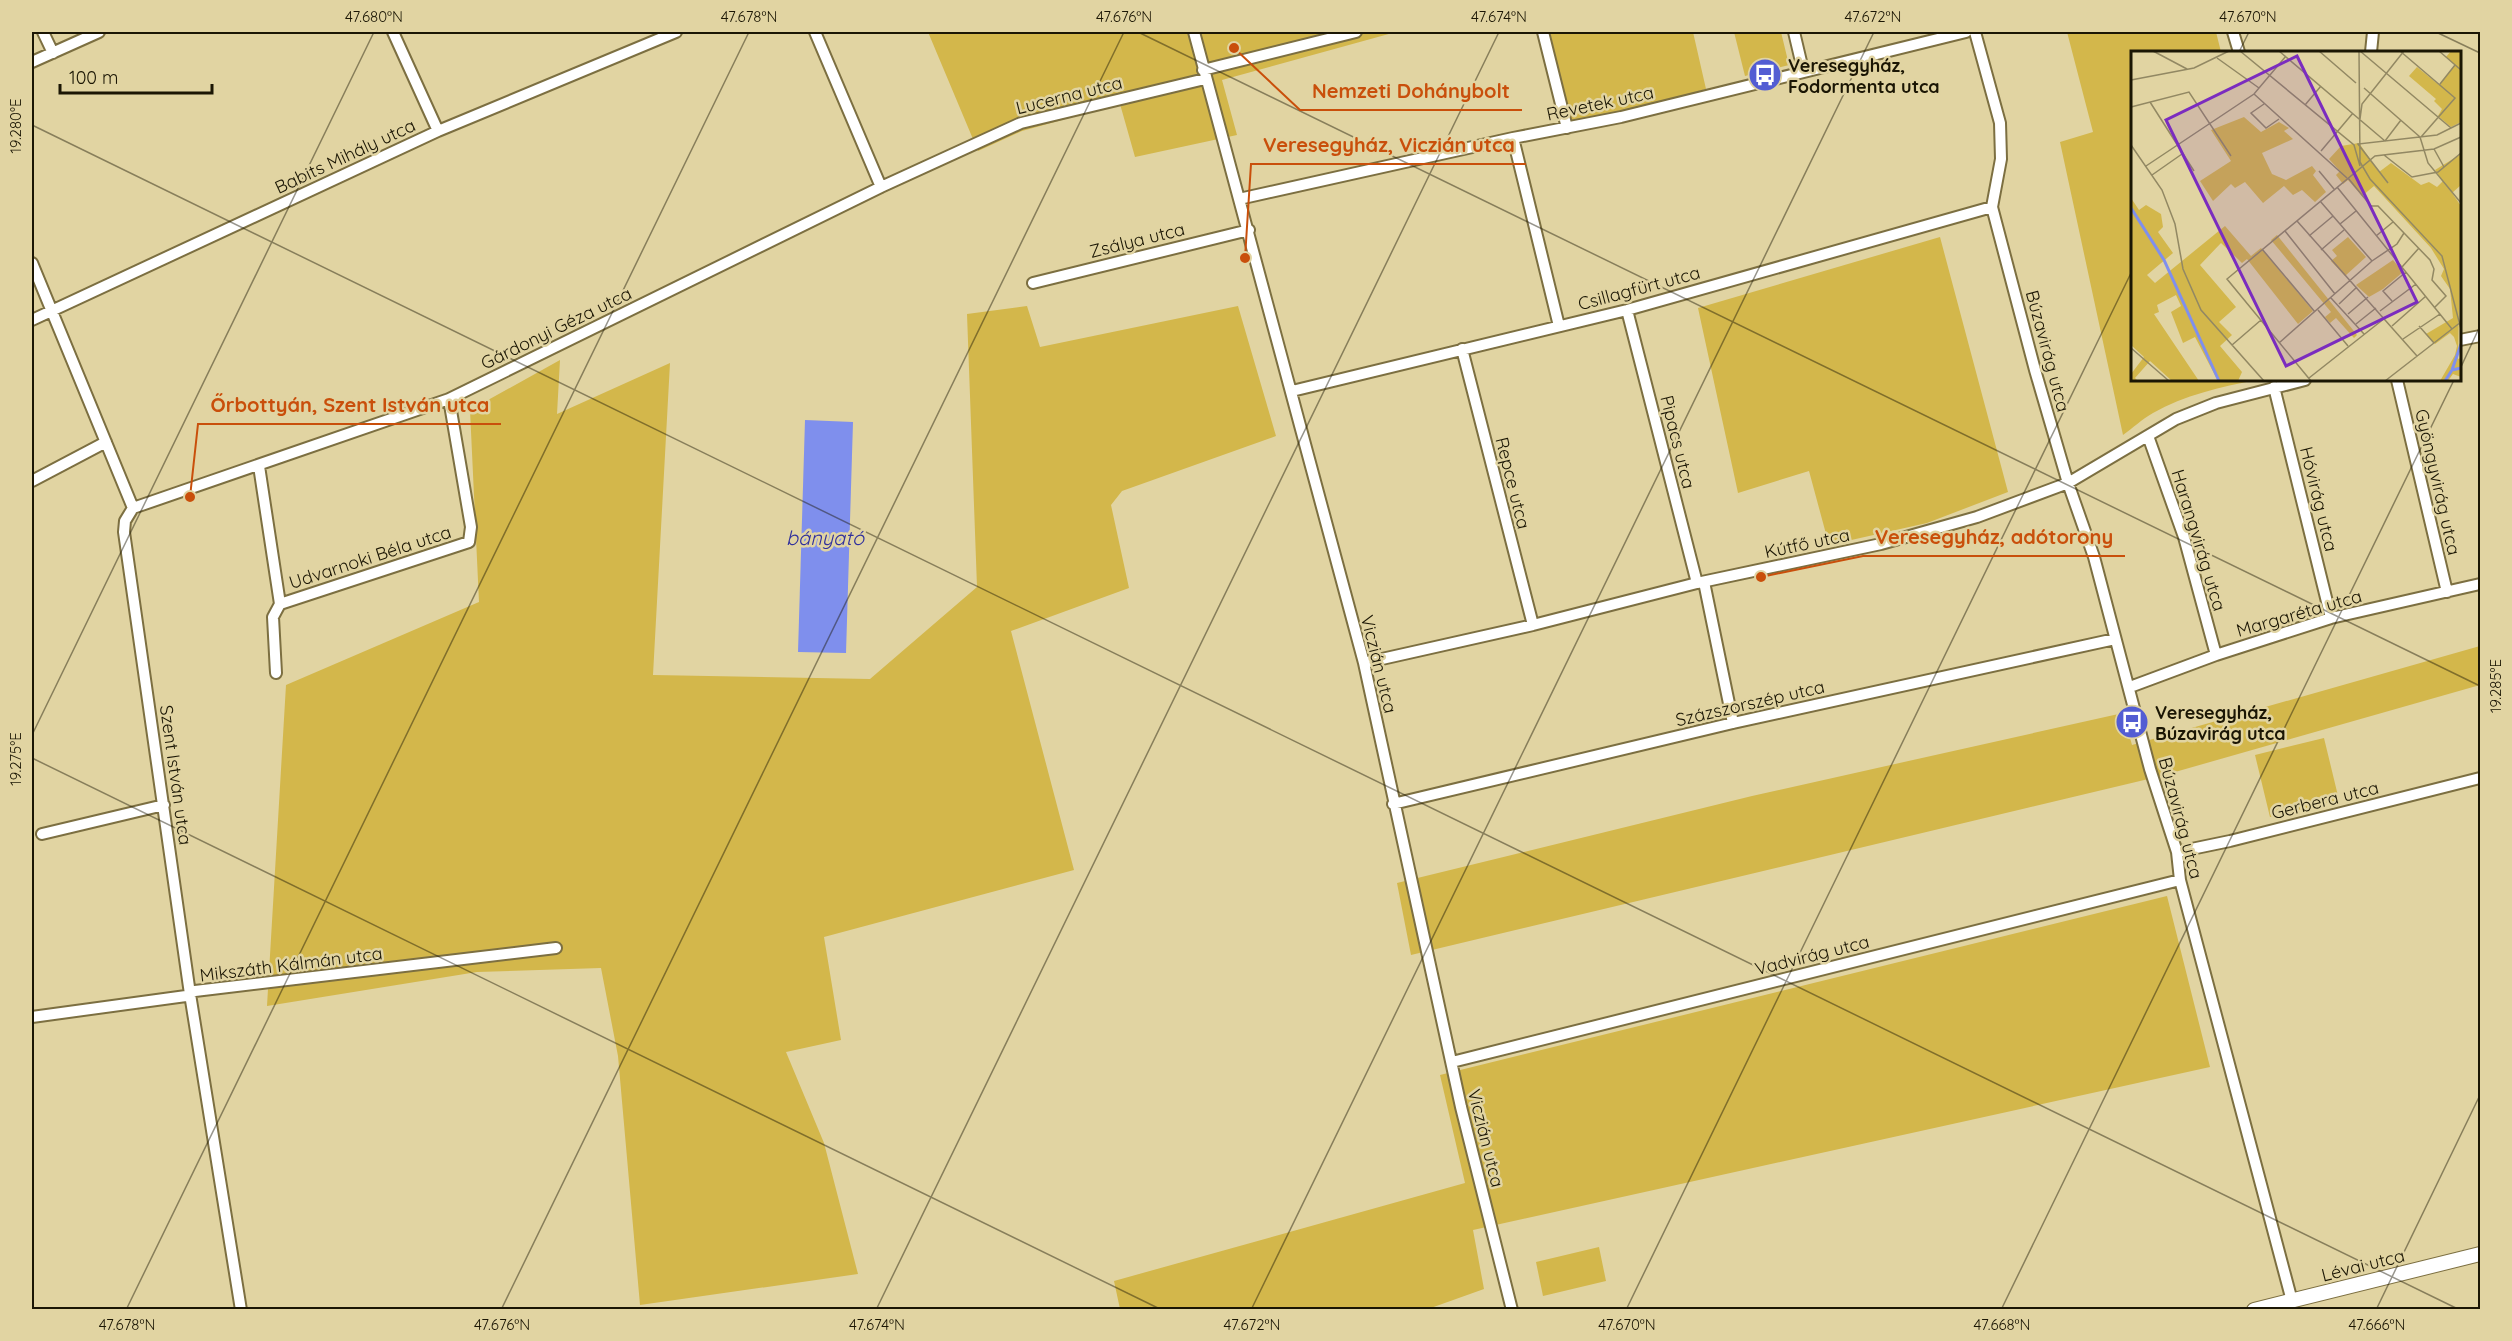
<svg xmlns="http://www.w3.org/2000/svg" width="2512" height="1341" font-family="Quicksand,sans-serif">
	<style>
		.green { fill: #d3b74b }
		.water { fill: #7f8fed }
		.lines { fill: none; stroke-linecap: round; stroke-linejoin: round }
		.minor-casing { stroke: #7c6f41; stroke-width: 14 }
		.tertiary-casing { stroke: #7c6f41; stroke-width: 16 }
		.minor { stroke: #fff; stroke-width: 10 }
		.tertiary { stroke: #fff; stroke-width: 14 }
		.ticks { fill: none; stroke: #1b1604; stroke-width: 1.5; stroke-opacity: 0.45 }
		.labels { text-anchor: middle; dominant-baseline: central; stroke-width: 5; stroke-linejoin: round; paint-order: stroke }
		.poi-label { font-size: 18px; font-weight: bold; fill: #1b1604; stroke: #e1d4a2; text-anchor: start }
		.street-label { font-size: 18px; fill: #1b1604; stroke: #e1d4a2 }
		.water-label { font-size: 20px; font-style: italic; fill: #30309d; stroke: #e1d4a2 }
		.inset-river { fill: none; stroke: #7f8fed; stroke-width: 3 }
		.inset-road { fill: none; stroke: #928863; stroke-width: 1.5 }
		.view { fill: #7b2cbf; fill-opacity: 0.15; stroke: #7b2cbf; stroke-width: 3 }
		.inset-edge { fill: none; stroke: #1b1604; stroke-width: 3 }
		.leader { fill: none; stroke: #c94f0b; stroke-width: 2 }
		.callout-dot { fill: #c94f0b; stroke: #e1d4a2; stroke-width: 2 }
		.callout-label { font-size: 20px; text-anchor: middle; font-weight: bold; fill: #c94f0b; stroke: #e1d4a2; stroke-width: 5; stroke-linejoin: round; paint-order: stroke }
		.neatline { fill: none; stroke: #1b1604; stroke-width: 2 }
		.ticks-label { font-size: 15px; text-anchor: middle; fill: #1b1604 }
	</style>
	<rect width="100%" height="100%" fill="#e1d4a2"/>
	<path class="green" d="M928,32H1396L1222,80L1237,135L1135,157L1120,104L1022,131L978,151Z
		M1550,32H1693L1706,89L1622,113L1570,122Z
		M1734,32H1781L1789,65L1745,76Z
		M2067,32H2216L2221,52H2132V380H2256C2221,387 2184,395 2153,413C2142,419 2133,428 2123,435L2060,142L2093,132Z
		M1940,237L2008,492L1927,523L1829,545L1809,471L1738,493L1698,308Z
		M1027,306L1040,347L1238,306L1276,436L1122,491L1111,505L1129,588L1011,631L1074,870L824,937L841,1040L786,1052L824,1143L858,1274L640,1305L618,1056L601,968L477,972L267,1006L286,685L479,602L470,410L560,360L557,414L670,363L653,675L870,679L977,587L967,314Z
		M2480,646V685L2161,776L1411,955L1397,883L1752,796L2123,713L2132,745Z
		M2324,738L2339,800L2270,817L2255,755Z
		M2167,896L2210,1067L1473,1230L1484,1289L1428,1309H1120L1114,1281L1465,1183L1440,1075Z
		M1599,1247L1606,1281L1543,1296L1536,1262Z"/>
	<path class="water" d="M805,420L853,422L846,653L798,652Z"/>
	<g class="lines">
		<g class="minor-casing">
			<path id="minor" d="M43,32L53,53
				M393,32L438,131
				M815,32L881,187
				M1194,32L1364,663L1461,1107L1512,1310
				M1543,32L1567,128
				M1794,32L1803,70
				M1975,32L2000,123L2001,159L1992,207L2035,370L2068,483L2094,557L2150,769L2177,852L2180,880L2292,1301
				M2233,32L2239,52
				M2371,52L2373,32
				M32,62L99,32
				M1203,70L1356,32
				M1513,138L1559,326
				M1239,199L1513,138L1621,117L1966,32
				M32,263L133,508
				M1033,283L1249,230
				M1627,310L1697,583
				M32,320L438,131L676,32
				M2460,340L2480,336
				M1462,349L1533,625
				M2397,380L2447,592
				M2274,387L2331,618
				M1292,391L1627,310L1992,207
				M2148,436L2184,537L2216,655
				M259,466L280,604L469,542L471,527L449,399
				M32,481L106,442
				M133,508L449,399L881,187L1021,123L1205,79
				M133,508L125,521L124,532L190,994L241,1310
				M1704,582L1733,723
				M1364,663L1533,625L1697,583L1881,544L1977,517L2068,483L2176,419L2216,403L2305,380
				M276,673L273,617L280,604
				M2130,687L2216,655L2331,618L2480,584
				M1393,804L1733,723L2115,639
				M42,834L164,805
				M2177,852L2230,841L2480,778
				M32,1017L186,996L195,991L556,948
				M1452,1062L2180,880"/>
		</g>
		<g class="tertiary-casing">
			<path id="tertiary" d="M2254,1310L2480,1254"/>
		</g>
		<use href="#minor" class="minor"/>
		<use href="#tertiary" class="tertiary"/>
	</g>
	<path class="ticks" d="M1138,32L2480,686M2436,32L2480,53M2239,52L2249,32M32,125L2460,1310M2460,369L2480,326M32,735L374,32M32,758L1162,1310M126,1310L749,32M501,1310L1124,32M876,1310L1499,32M1251,1310L1874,32M1626,1310L2132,271M2001,1310L2454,380M2376,1310L2480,1095"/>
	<defs>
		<g id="bus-disc" transform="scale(1.725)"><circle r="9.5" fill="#535dd3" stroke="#e1d4a2"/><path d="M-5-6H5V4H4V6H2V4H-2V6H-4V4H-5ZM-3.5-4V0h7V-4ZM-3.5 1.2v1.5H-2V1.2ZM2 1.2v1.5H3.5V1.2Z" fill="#fff"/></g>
	</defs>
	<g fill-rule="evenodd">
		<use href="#bus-disc" x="1765" y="75"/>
		<use href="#bus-disc" x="2132" y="722"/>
	</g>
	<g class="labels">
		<g class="poi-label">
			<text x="1788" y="65">Veresegyház,<tspan x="1788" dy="21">Fodormenta utca</tspan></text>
			<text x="2155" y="712">Veresegyház,<tspan x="2155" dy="21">Búzavirág utca</tspan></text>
		</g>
		<g class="street-label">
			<text transform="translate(1069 95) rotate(-14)">Lucerna utca</text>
			<text transform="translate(1600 103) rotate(-12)">Revetek utca</text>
			<text transform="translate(345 156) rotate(-25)">Babits Mihály utca</text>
			<text transform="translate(1137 240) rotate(-14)">Zsálya utca</text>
			<text transform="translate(1639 288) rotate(-15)">Csillagfürt utca</text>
			<text transform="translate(556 328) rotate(-26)">Gárdonyi Géza utca</text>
			<text transform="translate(2048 351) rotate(75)">Búzavirág utca</text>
			<text transform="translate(1678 442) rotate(76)">Pipacs utca</text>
			<text transform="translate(2438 482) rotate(77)">Gyöngyvirág utca</text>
			<text transform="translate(1513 483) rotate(76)">Repce utca</text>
			<text transform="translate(2319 499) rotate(76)">Hóvirág utca</text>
			<text transform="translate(2199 540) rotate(73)">Harangvirág utca</text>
			<text transform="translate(1807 543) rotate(-12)">Kútfő utca</text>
			<text transform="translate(370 557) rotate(-18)">Udvarnoki Béla utca</text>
			<text transform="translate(2299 613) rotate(-16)">Margaréta utca</text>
			<text transform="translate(1379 664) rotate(76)">Viczián utca</text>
			<text transform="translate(1750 703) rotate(-13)">Százszorszép utca</text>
			<text transform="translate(176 775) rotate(82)">Szent István utca</text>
			<text transform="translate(2325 800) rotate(-14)">Gerbera utca</text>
			<text transform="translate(2181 818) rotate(75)">Búzavirág utca</text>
			<text transform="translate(1812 955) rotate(-14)">Vadvirág utca</text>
			<text transform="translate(291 964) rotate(-7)">Mikszáth Kálmán utca</text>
			<text transform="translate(1486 1138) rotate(76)">Viczián utca</text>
			<text transform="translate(2363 1265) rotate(-14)">Lévai utca</text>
		</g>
		<g class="water-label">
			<text x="825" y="537">bányató</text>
		</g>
	</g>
	<g transform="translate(2131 51)">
		<rect width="330" height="330" fill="#e1d4a2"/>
		<path d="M320,0H330V71L320,76L307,65L311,58L303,50L305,48L278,25L286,16L308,34L324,14L315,6ZM113,66L130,81L148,71L158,77L153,80L162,88L131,102L141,123L155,129L181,115L185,120L182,124L195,141L184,151L171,139L162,144L153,135L132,152L114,131L104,137L100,133L82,150L69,130L100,110L80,79ZM228,92L248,121L260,112L290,134L298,131L306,136L312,130L304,119L330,103V134L321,142L330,155L327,308L330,307V326L322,323L317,330H309L324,304L326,295L323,286L319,282L304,293L295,283L322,267L319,238L310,225L313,218L300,197L243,135L231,145L217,129L212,133L205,124L209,120L198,108L210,95ZM0,147L8,159L15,154L30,163L32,176L27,181L42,202L16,224L24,232L94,175L120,205L130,197L182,260L167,273L116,208L111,212L90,192L69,214L105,256L88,271L101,284L89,295L111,321L107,330H87L64,286L52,292L40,261L50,255L45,244L26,254L28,261L23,263L68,330H41L19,310L4,327L7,330H0V323L13,306L0,294ZM146,184L226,284L223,287L205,267L199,272L194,266L200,261L140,189ZM217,186L235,206L214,225L200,210L206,205L201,199ZM262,209L272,221L252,238L238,246L225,234Z" fill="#d3b74b"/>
		<path class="inset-river" d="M0,157L33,209L88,330M321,319L330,293M314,330L321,319L330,317"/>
		<path class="inset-road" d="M22,0L56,18M109,0L223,94L229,115M148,0L254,90L270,69M188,0L225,32M228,0L229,111L239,128L311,205L330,278M229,0L320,77M269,0L324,47L290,86M308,0L330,19M86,7L128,37M0,29L63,17L98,0M309,33L324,14M233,37L289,86M123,43L216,127M19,51L63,120M133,53L120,62L135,77L148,68M174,54L190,35M0,56L58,41L100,105M229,68L231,53L273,0M289,86L297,112L330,152M0,94L31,139L44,173L52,218L70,259L133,330M303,98L313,116M190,100L222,62M253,104L281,126L307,121L330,102M15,115L123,43L155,5M188,120L203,138M21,124L51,103M217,127L240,155H247L299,209L303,218L301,229L315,245L304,256M257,132L227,93L306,84L330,72M206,136L321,278M189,150L241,210M166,170L286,305M209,173L225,160M154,180L204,243M178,185L202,165M245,185L262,171M131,198L184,261M190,199L213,179M271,216L288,197M200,247L233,283M261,250L252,240L275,221M208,253L226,236M187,259L217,295M249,260L285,233M217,263L237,246M225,273L245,257M261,275L295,245M288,275L303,292M272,288L309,263M148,292L241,210L266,193L273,182M101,294L130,269M0,297L38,330M178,327L254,267M180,330L96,228L244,105L303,98L330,86M254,330L330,271"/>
		<path class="view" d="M166,5L286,251L155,315L35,69Z"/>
		<rect width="330" height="330" class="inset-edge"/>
	</g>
	<path class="leader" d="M1234 48L1300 110H1522M1245 258L1251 164H1526M190 497L198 424H501M1761 577L1863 556H2125"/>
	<g class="callout-dot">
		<circle cx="1234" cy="48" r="6"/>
		<circle cx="1245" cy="258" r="6"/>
		<circle cx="190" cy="497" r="6"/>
		<circle cx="1761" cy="577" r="6"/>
	</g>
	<g class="callout-label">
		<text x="1411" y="98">Nemzeti Dohánybolt</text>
		<text x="1389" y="152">Veresegyház, Viczián utca</text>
		<text x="350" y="412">Őrbottyán, Szent István utca</text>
		<text x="1994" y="544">Veresegyház, adótorony</text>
	</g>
	<rect width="2512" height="1341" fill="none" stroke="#e1d4a2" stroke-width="66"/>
	<path d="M60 84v9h152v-9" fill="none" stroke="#1b1604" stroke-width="3"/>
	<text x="69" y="84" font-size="18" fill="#1b1604" stroke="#e1d4a2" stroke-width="4.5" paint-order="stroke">100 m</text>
	<rect x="33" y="33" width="2446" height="1275" class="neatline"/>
	<g class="ticks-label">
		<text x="374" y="22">47.680°N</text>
		<text x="749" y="22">47.678°N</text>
		<text x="1124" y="22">47.676°N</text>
		<text x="1499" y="22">47.674°N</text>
		<text x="1873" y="22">47.672°N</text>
		<text x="2248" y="22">47.670°N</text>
		<text transform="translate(16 126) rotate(-90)" y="5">19.280°E</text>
		<text transform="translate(2496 686) rotate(-90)" y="5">19.285°E</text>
		<text transform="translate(16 759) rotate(-90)" y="5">19.275°E</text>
		<text x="127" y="1330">47.678°N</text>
		<text x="502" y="1330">47.676°N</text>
		<text x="877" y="1330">47.674°N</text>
		<text x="1252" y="1330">47.672°N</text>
		<text x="1627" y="1330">47.670°N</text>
		<text x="2002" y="1330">47.668°N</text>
		<text x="2377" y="1330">47.666°N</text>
	</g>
</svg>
